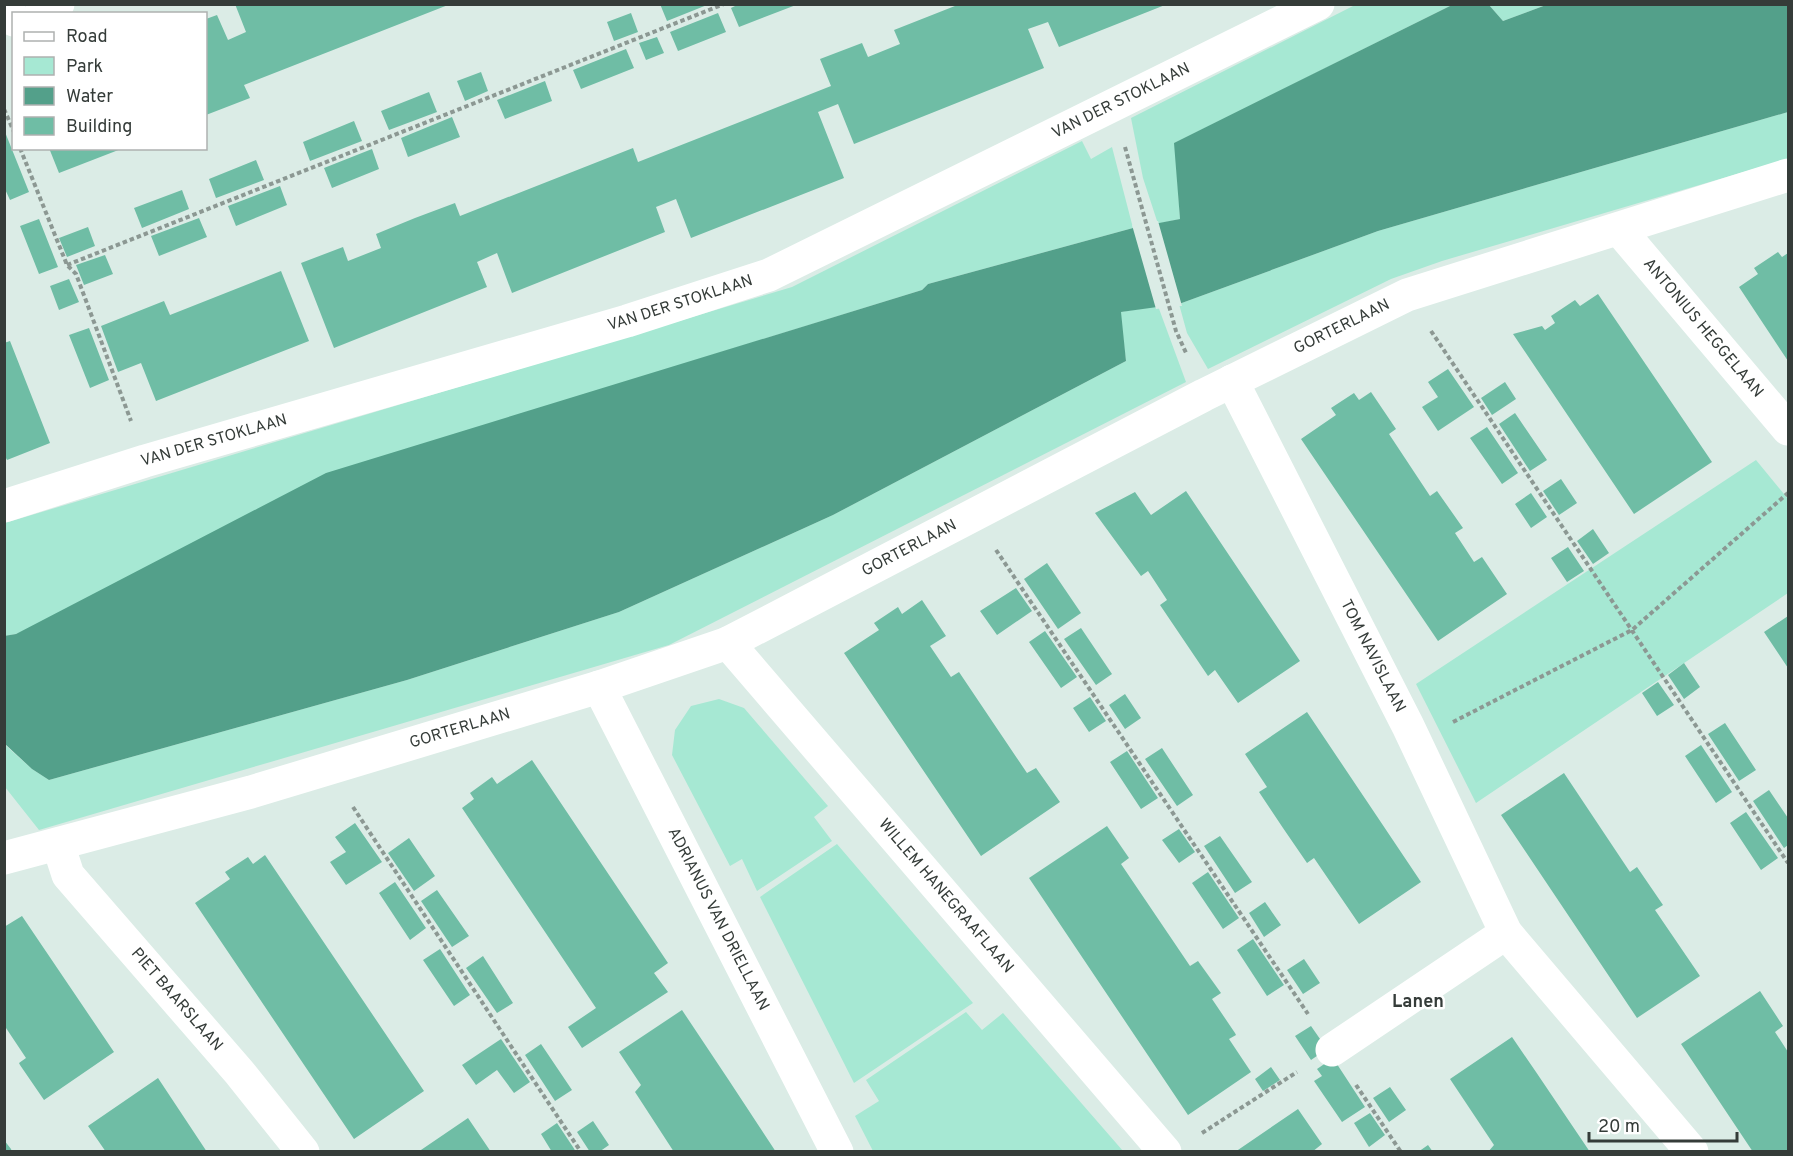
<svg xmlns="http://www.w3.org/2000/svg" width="1793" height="1156" font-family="Overpass,sans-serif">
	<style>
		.green { fill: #a6e8d3 }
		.water { fill: #53a08a }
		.pier { fill: #dbece6 }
		.building { fill: #6fbda5 }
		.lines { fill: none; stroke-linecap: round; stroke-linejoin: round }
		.path { stroke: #8c9893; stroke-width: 4; stroke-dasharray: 4.5 3; stroke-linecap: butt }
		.street { stroke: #fff; stroke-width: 33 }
		.labels { text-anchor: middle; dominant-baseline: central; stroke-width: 5; stroke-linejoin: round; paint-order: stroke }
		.street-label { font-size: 16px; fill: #353c39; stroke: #fff }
		.neighbourhood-label { font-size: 18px; font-weight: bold; fill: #353c39; stroke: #fff }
	</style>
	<rect width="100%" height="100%" fill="#dbece6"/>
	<path class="green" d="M1355,5H1452L1175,143L1180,219L1158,224L1143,178L1131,118Z
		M1489,5H1546L1503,21Z
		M1788,112V159L1442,261L1391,279L1208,369L1187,333L1179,304L1378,231Z
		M1082,141L1091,159L1112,147L1133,228L928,284L922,290L641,377L16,634L5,636V523L792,287Z
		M1158,306L1186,382L669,645L39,830L5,787L4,744L32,769L49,780L407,680L619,612L833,515L1126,361L1120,312Z
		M1756,460L1788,499V593L1476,803L1416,684Z
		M719,699L744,708L828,806L814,817L832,841L757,891L742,859L730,866L672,755L675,730L691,706Z
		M837,844L973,1003L854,1083L760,897Z
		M966,1012L982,1030L1003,1013L1123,1151H873L855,1116L879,1101L866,1080Z"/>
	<path class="water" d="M1452,5H1489L1503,21L1546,5H1788V112L1378,231L1179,304L1121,312L1126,361L833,515L619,612L407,680L49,780L32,769L5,744L4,636L16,634L326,473L922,290L928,284L1133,228L1180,219L1174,143Z"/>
	<path class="pier" d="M1158,221L1182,306H1179L1156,309L1132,225Z"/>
	<path class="building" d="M235,4H448V5L244,85L250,98L206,115V19L217,15L228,40L246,32Z
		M660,4H707V5L667,21Z
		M739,4H796V5L739,27L731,8Z
		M960,4L1165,5L1059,47L1048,22L1028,29L1044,68L854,144L838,104L818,112L844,178L691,238L676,199L656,207L665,232L512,293L497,253L477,262L487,287L334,348L301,263L343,247L348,261L381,248L376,234L415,218L455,203L460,216L633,148L638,162L831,86L820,59L862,43L868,57L900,44L894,30Z
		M631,13L638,32L614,41L607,22Z
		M718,13L726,32L678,51L670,32Z
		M657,37L664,53L646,60L639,43Z
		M626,49L634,68L581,89L573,70Z
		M481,72L488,91L465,101L457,81Z
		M545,81L552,101L505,119L497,100Z
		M429,92L437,112L389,130L381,111Z
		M452,117L460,137L408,157L401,138Z
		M354,121L362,141L310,161L303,142Z
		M5,132L29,192L10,200L4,187Z
		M49,148H121V149L59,173Z
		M372,149L379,169L332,188L324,168Z
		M256,160L264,180L216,198L209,179Z
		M280,186L287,205L236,226L228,206Z
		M182,190L189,209L142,228L134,208Z
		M199,218L207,237L159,256L151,236Z
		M39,219L58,267L39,274L20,226Z
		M88,227L95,246L67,257L59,238Z
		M1778,252L1782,257L1788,253V361L1739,287L1758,274L1754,268Z
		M105,255L113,274L84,285L76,265Z
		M281,271L309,341L156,401L141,363L118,372L101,326L164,301L170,315Z
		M69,279L79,302L59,310L50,286Z
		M1598,294L1712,462L1634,514L1513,334L1542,326L1545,330L1555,323L1551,316L1575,300L1580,306Z
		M89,328L109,380L90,388L69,335Z
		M10,341L50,443L7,460L4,454V343Z
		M1448,369L1474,407L1438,431L1422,407L1438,397L1428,382Z
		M1505,382L1516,399L1492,415L1481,398Z
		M1371,392L1396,429L1389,434L1430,496L1437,491L1463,528L1455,533L1474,562L1482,557L1507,594L1438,641L1301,439L1336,415L1331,408L1354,393L1359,400Z
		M1515,413L1547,460L1530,471L1499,424Z
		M1487,427L1518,473L1502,484L1470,438Z
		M1561,479L1577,503L1559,515L1543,491Z
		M1186,491L1300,661L1238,703L1215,670L1208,676L1160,605L1167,600L1148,571L1141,576L1095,513L1135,492L1151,515Z
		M1531,493L1547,517L1531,528L1515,504Z
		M1593,529L1609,553L1593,564L1577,541Z
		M1568,547L1584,571L1567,582L1551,558Z
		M1047,563L1081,613L1058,629L1024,579Z
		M1016,588L1032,611L997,635L980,611Z
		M922,600L946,636L930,646L951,677L959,672L1027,773L1036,768L1060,802L981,856L844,653L879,630L874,623L898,607L902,614Z
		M1788,616V668L1764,632Z
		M1081,628L1112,674L1096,685L1064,639Z
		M1045,631L1077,677L1061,688L1029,642Z
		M1684,663L1700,687L1684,699L1668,675Z
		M1658,682L1674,705L1657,716L1642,693Z
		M1125,694L1141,718L1125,729L1109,705Z
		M1090,697L1106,721L1089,732L1073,708Z
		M1307,712L1421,882L1359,924L1314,858L1307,863L1283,828L1259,792L1267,787L1245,754Z
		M1725,723L1756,770L1739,781L1708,734Z
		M1701,745L1732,792L1716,803L1685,756Z
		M1162,748L1193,795L1177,806L1145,759Z
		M1127,751L1158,798L1141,809L1110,762Z
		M532,760L668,963L654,973L668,992L582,1048L568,1027L596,1008L462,808L474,799L470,793L492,777L497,784Z
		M1564,773L1630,872L1637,867L1663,905L1655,910L1700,976L1637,1018L1501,815Z
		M1769,790L1788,818V845L1784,848L1753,801Z
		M1746,812L1778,858L1761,870L1730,823Z
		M355,823L382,862L346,885L330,862L346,852L335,837Z
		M1107,826L1129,858L1121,864L1190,966L1198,961L1221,993L1212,999L1235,1033L1236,1035L1229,1039L1251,1072L1188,1115L1029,878Z
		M1179,829L1195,852L1179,863L1162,840Z
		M1220,836L1252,882L1235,893L1204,846Z
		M409,838L435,876L414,891L388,853Z
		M265,855L424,1091L354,1139L195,903L230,879L225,872L248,857L253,864Z
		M1208,872L1239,918L1223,929L1192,883Z
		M395,882L426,928L410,940L379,893Z
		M437,890L469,936L452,947L421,901Z
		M1265,902L1281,925L1264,937L1249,913Z
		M22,916L114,1052L44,1100L20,1065L19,1063L26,1058L4,1025V927Z
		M1253,939L1284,985L1267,996L1237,950Z
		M440,949L470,995L454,1006L423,960Z
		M483,956L513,1003L497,1013L466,968Z
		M1304,959L1320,983L1303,994L1287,970Z
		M1760,991L1783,1026L1775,1032L1788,1052V1152H1753L1681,1044Z
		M682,1010L728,1079L776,1152H674L635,1092L641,1085L619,1052Z
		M1311,1026L1327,1049L1311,1060L1295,1036Z
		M1512,1037L1536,1072L1590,1152H1488L1494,1145L1450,1079Z
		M501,1039L530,1082L514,1093L497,1070L476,1085L462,1065Z
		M541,1044L572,1090L555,1101L525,1055Z
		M1333,1058L1365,1107L1342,1122L1314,1081L1322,1076L1317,1069Z
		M1271,1067L1280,1080L1263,1091L1255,1079Z
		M158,1078L207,1152H106L88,1126Z
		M1390,1087L1406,1110L1389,1122L1373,1098Z
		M1298,1109L1322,1144L1312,1152H1235Z
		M1370,1113L1385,1135L1369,1147L1354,1123Z
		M468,1118L491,1152H418Z
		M593,1121L609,1145L599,1152H590L577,1132Z
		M557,1123L573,1147L576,1152H552L541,1134Z
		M4,1140L11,1149L12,1152H4Z
		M1428,1145L1433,1152H1418Z"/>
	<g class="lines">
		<path class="path" d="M4,109L14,132
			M1125,147L1176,331L1187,355
			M20,148L67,265L76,274L131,421
			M67,265L724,4
			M1431,331L1788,863
			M996,550L1308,1014
			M1453,722L1632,630L1788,493
			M353,807L581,1152
			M1356,1085L1401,1152
			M1202,1133L1297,1072"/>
		<g class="street">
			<path d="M5,4L14,20"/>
			<path d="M40,14L58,4"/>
			<path id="s1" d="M1619,229L1788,429"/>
			<path id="s2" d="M1232,381L1408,726L1506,933L1692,1152"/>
			<path id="s3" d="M4,506L145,461L627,321L769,275L1318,4"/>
			<path id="s4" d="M728,643L1165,1152"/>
			<path id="s5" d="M599,687L837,1152"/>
			<path id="s6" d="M58,844L68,875L239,1072L303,1152"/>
			<path id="s7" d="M4,858L251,792L599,687L728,643L1204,395L1407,295L1788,175"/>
			<path d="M1332,1050L1506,933"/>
		</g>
	</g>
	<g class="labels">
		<g class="street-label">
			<text stroke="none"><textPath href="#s3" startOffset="1192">VAN DER STOKLAAN</textPath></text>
			<text stroke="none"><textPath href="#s3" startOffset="706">VAN DER STOKLAAN</textPath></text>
			<text stroke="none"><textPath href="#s7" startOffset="1446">GORTERLAAN</textPath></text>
			<text stroke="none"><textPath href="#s1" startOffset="130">ANTONIUS HEGGELAAN</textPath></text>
			<text stroke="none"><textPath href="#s3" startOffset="220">VAN DER STOKLAAN</textPath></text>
			<text stroke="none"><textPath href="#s7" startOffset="960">GORTERLAAN</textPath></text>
			<text stroke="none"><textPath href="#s2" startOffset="309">TOM NAVISLAAN</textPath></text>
			<text stroke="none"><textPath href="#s7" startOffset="474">GORTERLAAN</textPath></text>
			<text stroke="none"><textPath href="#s4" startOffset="334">WILLEM HANEGRAAFLAAN</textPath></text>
			<text stroke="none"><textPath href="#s5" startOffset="261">ADRIANUS VAN DRIELLAAN</textPath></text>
			<text stroke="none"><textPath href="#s6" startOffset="198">PIET BAARSLAAN</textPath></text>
		</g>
		<g class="neighbourhood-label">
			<text x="1418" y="1002">Lanen</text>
		</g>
	</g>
	<rect width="1793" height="1156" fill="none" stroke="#353c39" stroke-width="12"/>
	<rect x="12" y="12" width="195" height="138" fill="#ffffff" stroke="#aeb1b0" stroke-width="1.5"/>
	<rect x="24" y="32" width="30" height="9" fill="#ffffff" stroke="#aeb1b0" stroke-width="1.5"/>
	<text x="66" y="42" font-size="18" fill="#353c39">Road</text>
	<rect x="24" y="57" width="30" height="18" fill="#a6e8d3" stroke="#aeb1b0" stroke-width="1.5"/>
	<text x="66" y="72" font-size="18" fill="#353c39">Park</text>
	<rect x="24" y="87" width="30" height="18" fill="#53a08a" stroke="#aeb1b0" stroke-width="1.5"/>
	<text x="66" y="102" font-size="18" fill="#353c39">Water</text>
	<rect x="24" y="117" width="30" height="18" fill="#6fbda5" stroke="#aeb1b0" stroke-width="1.5"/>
	<text x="66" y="132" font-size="18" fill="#353c39">Building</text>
	<path d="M1589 1132v9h148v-9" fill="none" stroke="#353c39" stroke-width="3"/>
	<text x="1598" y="1132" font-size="18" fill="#353c39" stroke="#ffffff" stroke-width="4.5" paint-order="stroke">20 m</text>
</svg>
